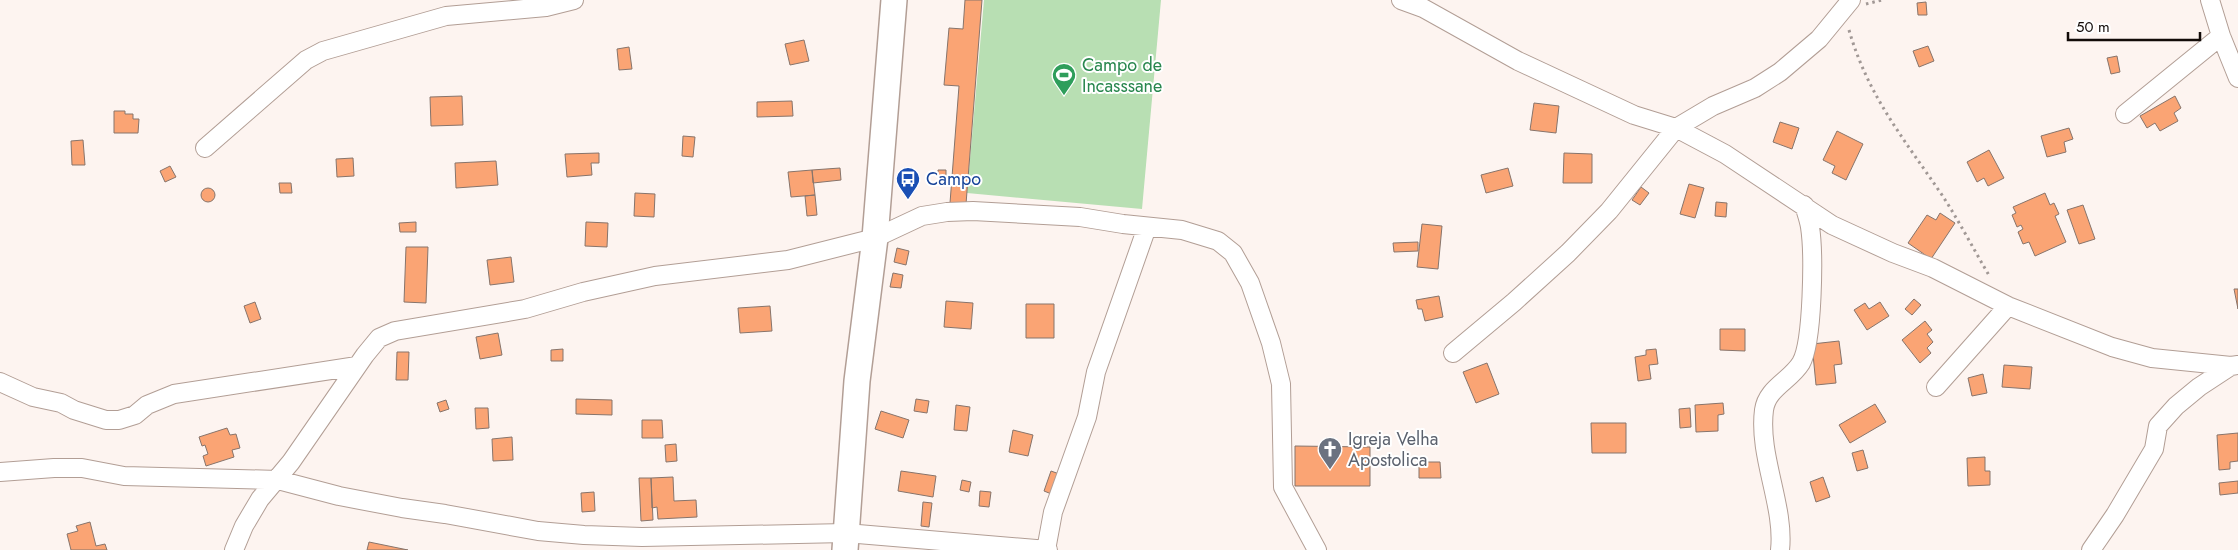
<svg xmlns="http://www.w3.org/2000/svg" width="2238" height="550" font-family="Jost,sans-serif">
	<style>
		.green { fill: #b8dfb3 }
		.building { fill: #faa474; stroke: #87746b }
		.lines { fill: none; stroke-linecap: round; stroke-linejoin: round }
		.street-casing { stroke: #b29e95; stroke-width: 20 }
		.secondary-casing { stroke: #b29e95; stroke-width: 28 }
		.path { stroke: #a19895; stroke-width: 3; stroke-dasharray: 2.5 4; stroke-linecap: butt }
		.street { stroke: #fff; stroke-width: 18 }
		.secondary { stroke: #fff; stroke-width: 25 }
		.labels { text-anchor: middle; dominant-baseline: central; stroke-width: 4; stroke-linejoin: round; paint-order: stroke }
		.leisure-label { font-size: 18px; fill: #27864d; stroke: #fff; text-anchor: start }
		.transit-label { font-size: 18px; fill: #164399; stroke: #fff; text-anchor: start }
		.worship-label { font-size: 18px; fill: #5b616d; stroke: #fff; text-anchor: start }
	</style>
	<rect width="100%" height="100%" fill="#fdf4f0"/>
	<path class="green" d="M984,0H1161L1142,209L967,193Z"/>
	<path class="building" d="M965,0H982L966,204L950,203L959,86L944,85L949,28L963,29Z
		M1926,2L1927,15H1918L1917,3Z
		M804,40L809,61L790,65L785,44Z
		M1928,46L1934,61L1919,67L1913,51Z
		M629,47L632,69L619,70L617,49Z
		M2117,56L2120,72L2111,74L2107,58Z
		M462,96L463,125L431,126L430,97Z
		M2175,96L2181,108L2174,113L2178,121L2160,131L2155,123L2147,128L2140,116Z
		M792,101L793,116L757,117V102Z
		M1534,103L1559,106L1556,133L1530,130Z
		M114,111H125V114H133V119H139L138,133H114Z
		M1780,122L1799,128L1792,149L1773,142Z
		M2069,128L2073,139L2064,142L2066,152L2047,157L2041,136Z
		M1837,131L1863,144L1846,180L1832,173L1835,166L1823,160Z
		M683,136L695,137L693,157L682,156Z
		M83,140L85,165H72L71,141Z
		M1989,150L2004,178L1988,186L1984,178L1977,182L1967,162Z
		M599,153V163H591L592,175L567,177L565,154Z
		M1564,153L1592,154V183H1563Z
		M353,158L354,176L337,177L336,159Z
		M496,161L498,185L456,188L455,163Z
		M170,166L176,177L165,182L160,171Z
		M840,168L841,180L813,183L812,170Z
		M1508,168L1513,186L1486,193L1481,175Z
		M812,170L815,195L791,197L788,172Z
		M938,170H946V176H938Z
		M279,183H291L292,193H280Z
		M1689,184L1704,188L1695,218L1680,214Z
		M1641,187L1649,193L1640,205L1632,200Z
		M201 195a7 7 0 1 1 14 0a7 7 0 1 1-14 0Z
		M635,193L655,194L654,217L634,216Z
		M2045,193L2050,205L2054,203L2059,214L2055,216L2066,242L2035,256L2029,242L2023,244L2018,232L2023,229L2021,225L2017,227L2012,215L2016,213L2013,207Z
		M815,195L817,215L807,216L805,196Z
		M1716,202L1727,203L1726,217L1715,216Z
		M2083,205L2095,239L2079,244L2067,210Z
		M1940,213L1955,223L1931,259L1908,243L1927,215L1936,220Z
		M416,222V232H400L399,223Z
		M586,222L608,223L607,247L585,246Z
		M1422,224L1442,226L1438,269L1417,267Z
		M1418,242V251L1394,252L1393,243Z
		M406,247H428L426,303L404,302Z
		M897,248L909,251L906,265L894,262Z
		M511,257L514,282L490,285L487,260Z
		M893,273L903,275L901,288L890,287Z
		M2234,289H2238V309Z
		M1439,296L1443,317L1425,321L1422,309H1418L1416,300Z
		M1914,299L1921,305L1912,315L1905,309Z
		M946,301L973,303L971,329L944,327Z
		M255,302L261,319L250,323L244,306Z
		M1880,302L1889,316L1867,330L1854,310L1865,303L1869,309Z
		M1026,304H1054V338H1026Z
		M770,306L772,331L740,333L738,308Z
		M1925,321L1932,330L1927,334L1933,342L1927,348L1931,353L1920,363L1902,340Z
		M1720,329H1745V351L1720,350Z
		M498,333L502,355L480,359L476,337Z
		M1839,341L1842,364L1834,365L1836,383L1816,385L1812,344Z
		M563,349V361H551V350Z
		M1656,349L1658,364L1649,365L1651,379L1638,381L1635,357L1646,355V350Z
		M397,352H409L408,380H396Z
		M1487,363L1499,394L1476,403L1463,372Z
		M2004,365L2032,367L2030,389L2002,387Z
		M1983,374L1987,393L1972,396L1968,378Z
		M576,399L612,400V415L576,414Z
		M916,399L929,401L927,413L914,411Z
		M446,400L449,409L440,412L437,403Z
		M1723,403L1724,414L1718,415V431L1696,432L1695,405Z
		M1875,404L1886,422L1850,443L1839,425Z
		M956,405L970,407L967,431L954,430Z
		M475,408H488L489,428L476,429Z
		M1690,408L1691,427L1680,428L1679,409Z
		M881,411L909,420L903,438L875,429Z
		M642,420H662L663,438H642Z
		M1591,423H1626V453H1592Z
		M227,428L230,435L236,434L240,448L232,450L234,457L206,466L203,456L208,454L205,445L202,446L199,437Z
		M1013,430L1033,435L1028,456L1009,452Z
		M2238,433V461L2230,462V469L2219,470L2217,435Z
		M512,437L513,460L493,461L492,439Z
		M676,444L677,461L666,462L665,445Z
		M1295,446L1370,447V486H1295Z
		M1863,450L1868,468L1857,471L1852,453Z
		M1985,457V471H1990V485L1968,486L1967,458Z
		M1419,462H1440L1441,478H1419Z
		M901,471L936,476L933,497L898,491Z
		M1051,471L1062,475L1054,495L1044,491Z
		M673,477L674,501L696,500L697,517L658,519L657,507L652,508L651,478Z
		M1823,477L1830,497L1816,502L1810,482Z
		M639,478H651L653,520L641,521Z
		M962,480L971,482L969,492L960,490Z
		M2238,481V493L2220,495L2219,483Z
		M980,491L991,492L989,507L979,506Z
		M594,492L595,511L582,512L581,493Z
		M923,502L932,503L929,527L921,526Z
		M90,522L96,546L105,544L107,550H71L67,534L78,531L76,526Z
		M369,542L408,550H367Z"/>
	<g class="lines">
		<g class="street-casing">
			<path id="street" d="M1401,0L1423,8L1518,61L1634,115L1676,128L1725,154L1832,225L1893,253L1933,268L2008,306L2112,347L2152,358L2231,366L2238,365
				M2210,0L2221,36L2238,78
				M2125,114L2221,36
				M205,148L306,60L323,51L446,16L546,7L574,0
				M1453,353L1514,302L1568,253L1609,211L1676,128L1713,106L1755,88L1780,72L1819,39L1851,0
				M0,382L33,397L61,403L74,410L106,420H119L135,415L147,405L174,394L357,366
				M1936,387L2008,306
				M0,472L54,468H82L124,476L278,480L339,496L402,508L445,514L538,531L584,535L642,537L846,533L1048,550
				M234,550L244,526L260,499L291,462L365,355L379,338L395,331L525,309L583,292L655,276L788,260L875,238L922,216L947,212L973,211L1080,217L1123,224L1182,230L1218,241L1233,253L1250,283L1271,343L1281,384L1283,487L1317,550
				M1046,550L1053,512L1087,417L1096,372L1147,227
				M1780,550C1785,506 1758,456 1764,410C1767,388 1790,381 1801,363C1813,342 1814,253 1810,227C1809,220 1806,212 1804,205
				M2091,550L2115,515L2154,449L2158,426L2176,406L2199,387L2231,366"/>
		</g>
		<g class="secondary-casing">
			<path id="secondary" d="M845,550L857,381L875,238L894,0"/>
		</g>
		<path class="path" d="M1866,4L1882,0
			M1849,30C1868,96 1904,139 1942,195C1959,221 1974,250 1990,277"/>
		<use href="#street" class="street"/>
		<use href="#secondary" class="secondary"/>
	</g>
	<defs>
		<g id="stadium-pin" transform="scale(1.25)"><path d="M0 17L-7.5 6A9.5 9.5 0 1 1 7.5 6Z" fill="#2e9e5b" stroke="#fff"/><path d="M0-5a6.5 5 0 1 0 0 10a6.5 5 0 1 0 0-10ZM-3.5-1.8h7v3.6h-7Z" fill="#fff"/></g>
		<g id="bus-pin" transform="scale(1.25)"><path d="M0 17L-7.5 6A9.5 9.5 0 1 1 7.5 6Z" fill="#1a4fb4" stroke="#fff"/><path d="M-5-6H5V4H4V6H2V4H-2V6H-4V4H-5ZM-3.5-4V0h7V-4ZM-3.5 1.2v1.5H-2V1.2ZM2 1.2v1.5H3.5V1.2Z" fill="#fff"/></g>
		<g id="church-pin" transform="scale(1.25)"><path d="M0 17L-7.5 6A9.5 9.5 0 1 1 7.5 6Z" fill="#6b7280" stroke="#fff"/><path d="M-1.2-6h2.4v3.5h3.3v2.4h-3.3V6h-2.4V-.1h-3.3v-2.4h3.3Z" fill="#fff"/></g>
	</defs>
	<g fill-rule="evenodd">
		<use href="#stadium-pin" x="1064" y="75"/>
		<use href="#bus-pin" x="908" y="179"/>
		<use href="#church-pin" x="1330" y="449"/>
	</g>
	<g class="labels">
		<g class="leisure-label">
			<text x="1082" y="65">Campo de<tspan x="1082" dy="21">Incasssane</tspan></text>
		</g>
		<g class="transit-label">
			<text x="926" y="179">Campo</text>
		</g>
		<g class="worship-label">
			<text x="1348" y="439">Igreja Velha<tspan x="1348" dy="21">Apostolica</tspan></text>
		</g>
	</g>
	<path d="M2068 32v8h132v-8" fill="none" stroke="#120b08" stroke-width="2.5"/>
	<text x="2076" y="32" font-size="15" fill="#120b08" stroke="#ffffff" stroke-width="4" paint-order="stroke">50 m</text>
</svg>
